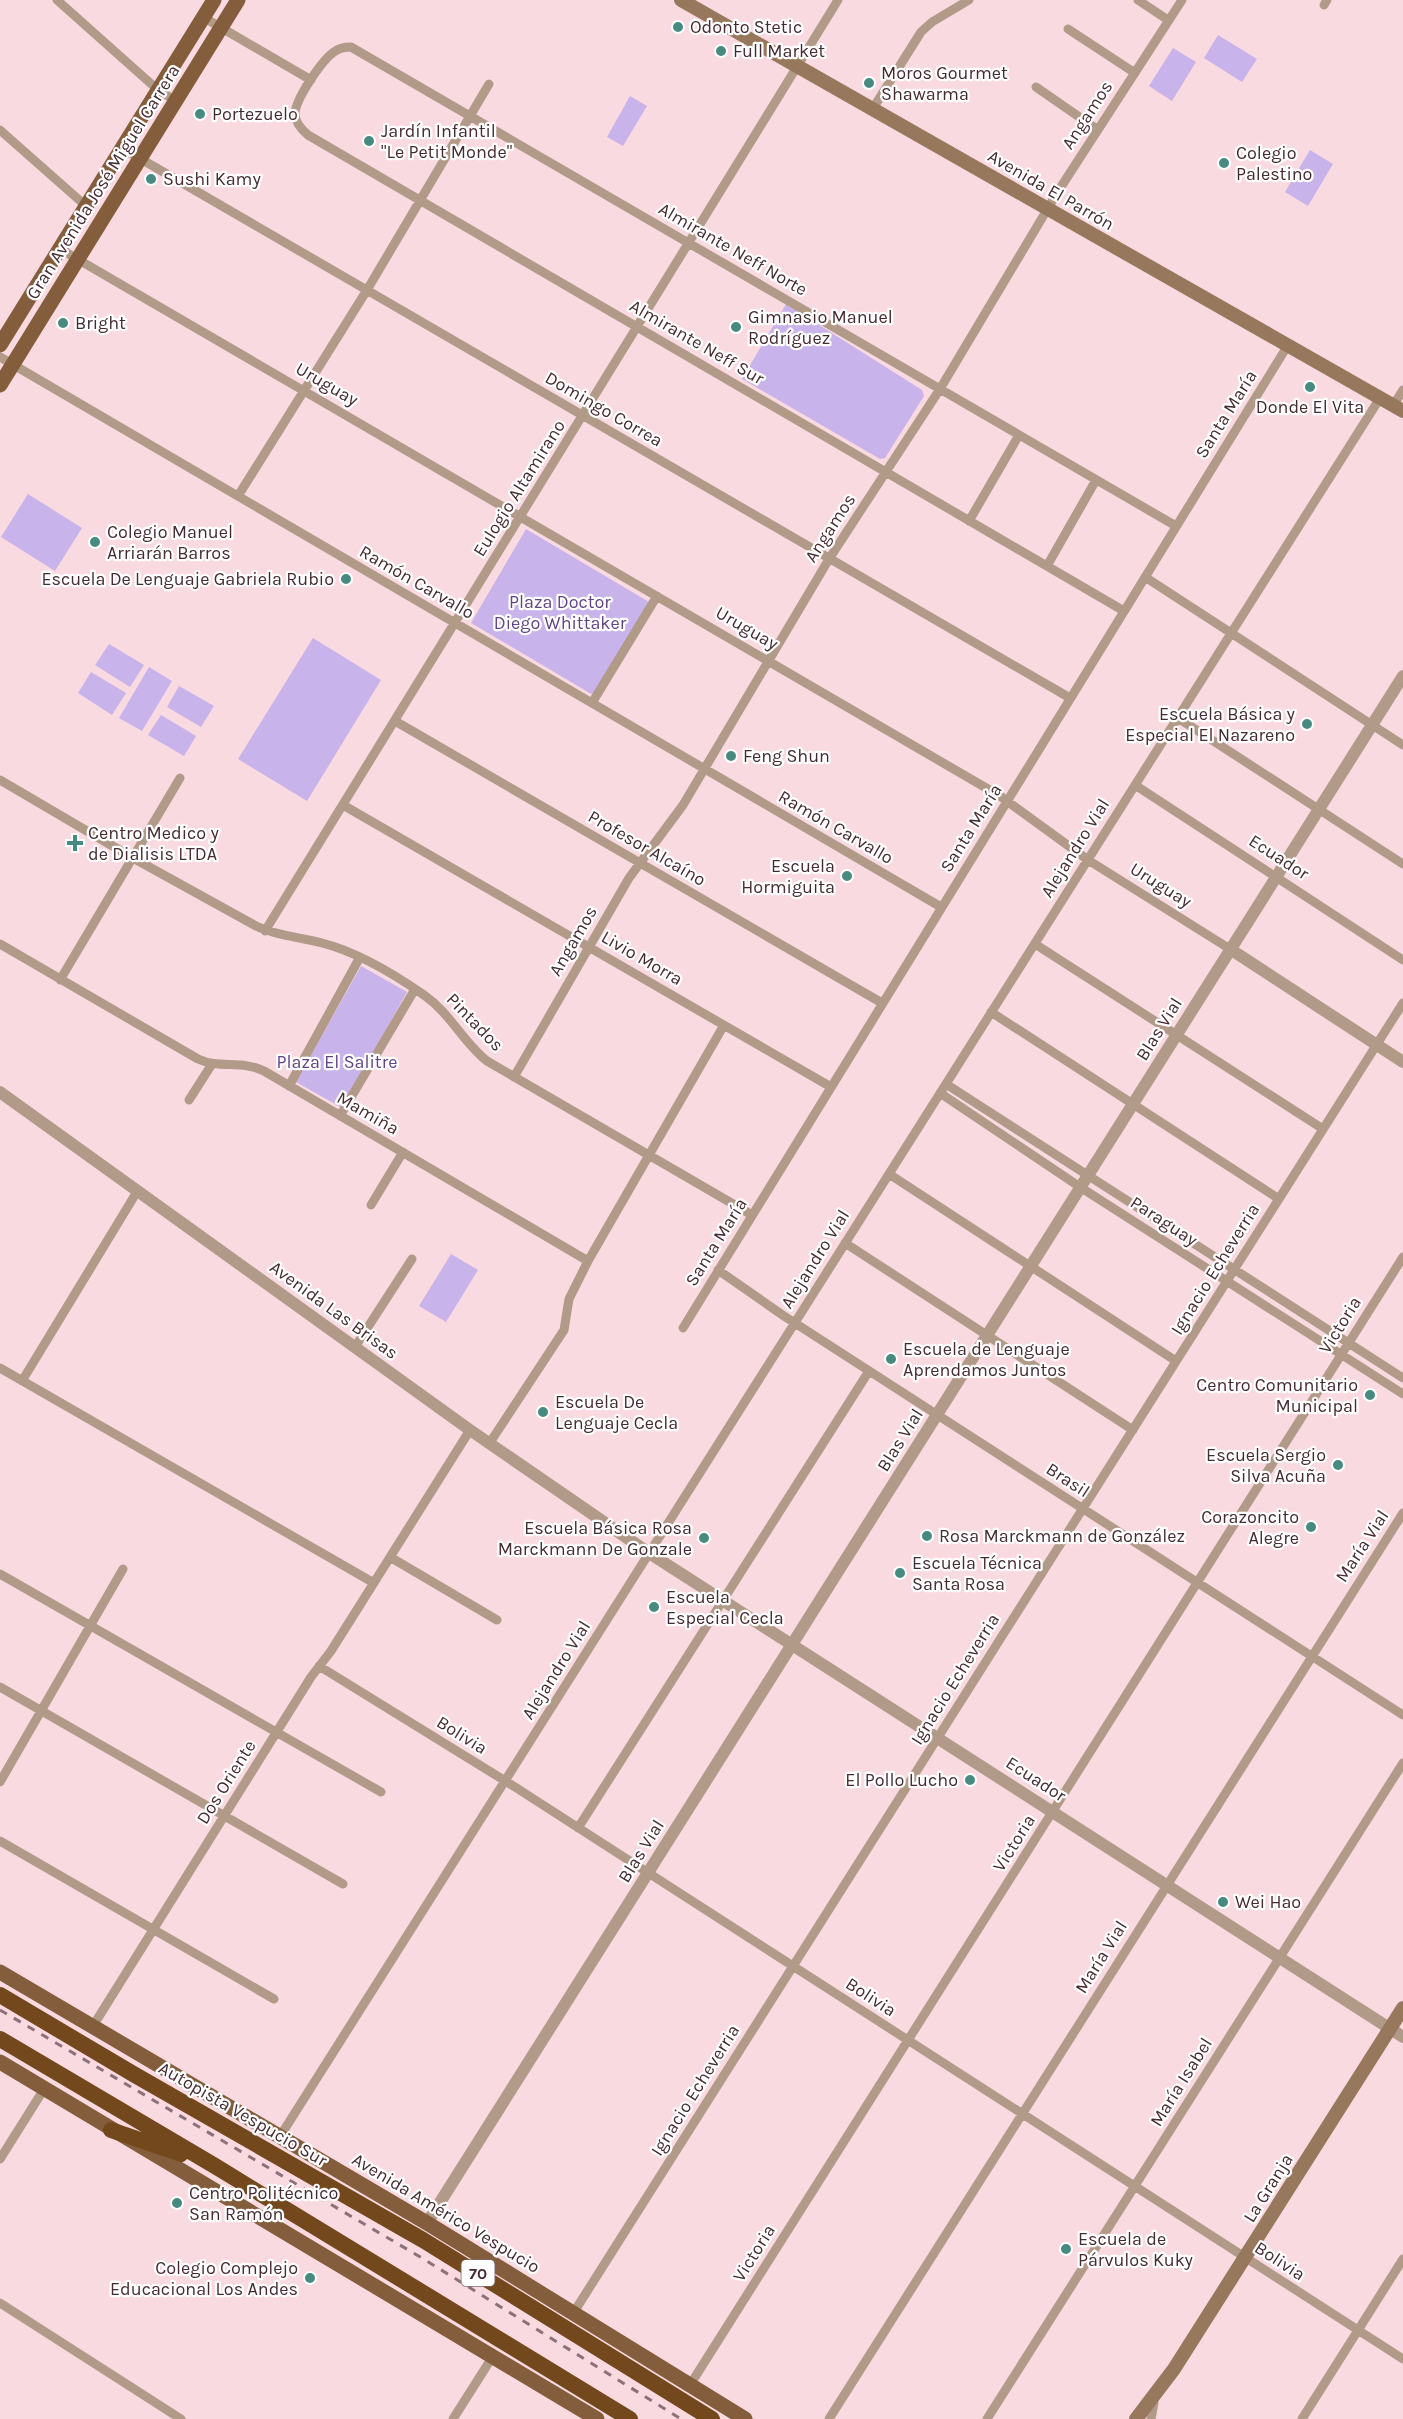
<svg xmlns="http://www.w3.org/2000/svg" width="1403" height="2419" font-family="Karla,sans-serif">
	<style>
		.green { fill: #c9b3eb }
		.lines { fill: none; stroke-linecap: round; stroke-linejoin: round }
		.minor { stroke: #b19b88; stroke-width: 9 }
		.tertiary { stroke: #b19b88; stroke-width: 12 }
		.secondary { stroke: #97785c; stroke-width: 14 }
		.primary { stroke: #845e3c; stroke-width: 15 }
		.motorway { stroke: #73481d; stroke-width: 16 }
		.rail { stroke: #8e7178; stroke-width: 3; stroke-dasharray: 8 8; stroke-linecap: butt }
		.poi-dot { fill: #468a80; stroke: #fff; stroke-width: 2 }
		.labels { text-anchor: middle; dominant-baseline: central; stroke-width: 4.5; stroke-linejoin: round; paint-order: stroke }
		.shield { fill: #fff; stroke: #7e6a6f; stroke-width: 1.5 }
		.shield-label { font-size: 16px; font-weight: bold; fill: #462a31 }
		.poi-label { font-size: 18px; fill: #462a31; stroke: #fff; text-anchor: start }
		.street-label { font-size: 18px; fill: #462a31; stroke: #fff }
		.park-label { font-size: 18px; fill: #614387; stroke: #fff }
	</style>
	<rect width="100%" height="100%" fill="#f9dae1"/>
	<path class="green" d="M1218,35L1257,59L1242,82L1204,58Z
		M1173,48L1196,62L1172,101L1149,86Z
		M630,96L647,106L623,146L607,137Z
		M1310,150L1333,164L1308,206L1285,192Z
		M786,304L922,390L924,396L885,458L880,459L742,379Z
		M28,494L82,528L55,571L1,537Z
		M526,529L649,602L593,695L471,623Z
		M313,638L381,680L307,801L238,759Z
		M109,644L144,665L130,687L95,665Z
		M149,667L172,681L142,731L119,718Z
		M91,672L126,693L112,715L78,693Z
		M179,686L214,706L201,727L167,707Z
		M161,715L196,736L184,756L148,735Z
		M361,966L407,992L342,1108L296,1082Z
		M451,1254L478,1270L446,1322L419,1306Z"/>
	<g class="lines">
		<path class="minor" d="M57,0L158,90L176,101
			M1138,0L1168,20
			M1324,5L1327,0
			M203,17L311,80
			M1068,29L1135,73
			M1036,87L1098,130
			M872,110L921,32L932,22L969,0
			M0,130L86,206
			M122,148L1070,698
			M60,249L1000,796L1088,860L1230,949
			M0,357L941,907
			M1393,406L1403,390
			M238,496L367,290L489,84
			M969,521L1019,435
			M1047,566L1096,480
			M1145,577L1403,745
			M1124,611L308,135C302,130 296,124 295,115C294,101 322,60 334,52C339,48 345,47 351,47L1176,526
			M592,703L657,596
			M1178,718L1403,864
			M395,721L882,1003
			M0,780L133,858L256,926C277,936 300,937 322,943C358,952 394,974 424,995C450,1013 463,1042 487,1061L752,1215
			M1135,785L1403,960
			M343,805L831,1087
			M265,931L838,0
			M0,944L198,1059C219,1069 242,1060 264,1071L588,1261
			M1035,944L1323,1129
			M60,980L180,778
			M991,1012L1279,1199
			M514,1077L629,878L683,805L829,559L940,389L1057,193L1182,0
			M946,1084L1403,1378
			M289,1086L360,957
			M940,1093L1080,1187L1403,1394
			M189,1100L212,1064
			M340,1116L415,989
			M889,1174L1176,1361
			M371,1205L403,1152
			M845,1243L1133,1430
			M718,1270L784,1316L1403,1715
			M683,1328L1288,345
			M355,1347L412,1259
			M0,1368L374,1583
			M22,1381L138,1190
			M489,1444L564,1330L569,1299L588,1261L724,1025
			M390,1557L497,1620
			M0,1574L381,1792
			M319,1666L515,1787L1403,2359
			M0,1687L343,1884
			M0,1782L123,1569
			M578,1828L869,1371
			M0,1841L274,1999
			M93,2026L311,1677L331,1651L470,1430
			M279,2138L1380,398
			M0,2159L44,2089
			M0,2303L181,2419
			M574,2312L1403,1003
			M690,2385L1403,1257
			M453,2419L493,2356
			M829,2419L1403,1513
			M987,2419L1403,1763
			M1151,2419L1154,2403
			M1302,2419L1403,2259"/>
		<path class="tertiary" d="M1230,949L1403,1062
			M0,1092L470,1430L649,1553L1403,2037
			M427,2223L1403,676"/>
		<path class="secondary" d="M681,0L1403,411
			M1136,2419L1174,2369L1403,2008"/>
		<path class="primary" d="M0,345L214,0
			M0,385L238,0
			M0,1972L427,2223L745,2419
			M0,2062L597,2419"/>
		<path class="motorway" d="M0,1995L135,2075L423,2240L712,2419
			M0,2039L215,2166L630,2419
			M111,2130L181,2154"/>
		<path class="rail" d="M0,2010L422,2258L681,2419"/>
	</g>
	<g class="poi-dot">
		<circle cx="678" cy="27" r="6"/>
		<circle cx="721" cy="51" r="6"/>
		<circle cx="869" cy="83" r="6"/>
		<circle cx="200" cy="114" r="6"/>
		<circle cx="369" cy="141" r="6"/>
		<circle cx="1224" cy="163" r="6"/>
		<circle cx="151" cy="179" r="6"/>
		<circle cx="63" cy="323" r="6"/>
		<circle cx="736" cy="327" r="6"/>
		<circle cx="1310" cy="387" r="6"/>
		<circle cx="95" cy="542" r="6"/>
		<circle cx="346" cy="579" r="6"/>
		<circle cx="1307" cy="724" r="6"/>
		<circle cx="731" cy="756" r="6"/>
		<path d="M72 834h6v6h6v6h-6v6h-6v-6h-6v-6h6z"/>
		<circle cx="847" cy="876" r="6"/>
		<circle cx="891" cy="1359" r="6"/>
		<circle cx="1370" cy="1395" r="6"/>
		<circle cx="543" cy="1412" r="6"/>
		<circle cx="1338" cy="1465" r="6"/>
		<circle cx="1311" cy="1527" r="6"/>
		<circle cx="927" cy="1536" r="6"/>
		<circle cx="704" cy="1538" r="6"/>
		<circle cx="900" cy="1573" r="6"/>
		<circle cx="654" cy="1607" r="6"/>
		<circle cx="970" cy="1780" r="6"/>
		<circle cx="1223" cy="1902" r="6"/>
		<circle cx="177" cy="2203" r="6"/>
		<circle cx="1066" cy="2249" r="6"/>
		<circle cx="310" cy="2278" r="6"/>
	</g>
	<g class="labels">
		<rect class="shield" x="461.5" y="2260" width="33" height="26" rx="4.5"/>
		<g class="shield-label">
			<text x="478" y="2273">70</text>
		</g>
		<g class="poi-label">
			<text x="690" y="27">Odonto Stetic</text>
			<text x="733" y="51">Full Market</text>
			<text x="881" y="73">Moros Gourmet<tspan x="881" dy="21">Shawarma</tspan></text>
			<text x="212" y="114">Portezuelo</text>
			<text x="381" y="131">Jardín Infantil<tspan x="381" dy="21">"Le Petit Monde"</tspan></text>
			<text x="1236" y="153">Colegio<tspan x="1236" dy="21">Palestino</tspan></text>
			<text x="163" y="179">Sushi Kamy</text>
			<text x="748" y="317">Gimnasio Manuel<tspan x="748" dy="21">Rodríguez</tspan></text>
			<text x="75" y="323">Bright</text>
			<text x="1310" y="407" text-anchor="middle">Donde El Vita</text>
			<text x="107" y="532">Colegio Manuel<tspan x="107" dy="21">Arriarán Barros</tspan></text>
			<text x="334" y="579" text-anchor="end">Escuela De Lenguaje Gabriela Rubio</text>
			<text x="1295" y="714" text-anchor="end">Escuela Básica y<tspan x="1295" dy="21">Especial El Nazareno</tspan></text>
			<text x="743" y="756">Feng Shun</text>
			<text x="88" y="833">Centro Medico y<tspan x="88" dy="21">de Dialisis LTDA</tspan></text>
			<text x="835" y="866" text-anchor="end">Escuela<tspan x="835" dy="21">Hormiguita</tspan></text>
			<text x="903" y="1349">Escuela de Lenguaje<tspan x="903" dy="21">Aprendamos Juntos</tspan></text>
			<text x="1358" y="1385" text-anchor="end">Centro Comunitario<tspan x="1358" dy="21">Municipal</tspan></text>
			<text x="555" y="1402">Escuela De<tspan x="555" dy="21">Lenguaje Cecla</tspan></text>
			<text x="1326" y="1455" text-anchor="end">Escuela Sergio<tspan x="1326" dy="21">Silva Acuña</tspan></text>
			<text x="1299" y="1517" text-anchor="end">Corazoncito<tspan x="1299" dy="21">Alegre</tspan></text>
			<text x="692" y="1528" text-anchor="end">Escuela Básica Rosa<tspan x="692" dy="21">Marckmann De Gonzale</tspan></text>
			<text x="939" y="1536">Rosa Marckmann de González</text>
			<text x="912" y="1563">Escuela Técnica<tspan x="912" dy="21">Santa Rosa</tspan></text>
			<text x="666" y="1597">Escuela<tspan x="666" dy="21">Especial Cecla</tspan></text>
			<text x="958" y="1780" text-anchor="end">El Pollo Lucho</text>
			<text x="1235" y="1902">Wei Hao</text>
			<text x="189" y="2193">Centro Politécnico<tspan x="189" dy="21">San Ramón</tspan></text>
			<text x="1078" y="2239">Escuela de<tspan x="1078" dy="21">Párvulos Kuky</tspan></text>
			<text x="298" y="2268" text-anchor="end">Colegio Complejo<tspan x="298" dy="21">Educacional Los Andes</tspan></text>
		</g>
		<g class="street-label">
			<text transform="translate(1087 115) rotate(-57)">Angamos</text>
			<text transform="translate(103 182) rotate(-58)">Gran Avenida José Miguel Carrera</text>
			<text transform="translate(1051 190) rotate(30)">Avenida El Parrón</text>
			<text transform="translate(733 249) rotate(30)">Almirante Neff Norte</text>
			<text transform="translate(697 342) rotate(30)">Almirante Neff Sur</text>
			<text transform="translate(327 384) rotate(30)">Uruguay</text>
			<text transform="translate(604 409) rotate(30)">Domingo Correa</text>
			<text transform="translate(1226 414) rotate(-58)">Santa María</text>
			<text transform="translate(519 488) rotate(-58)">Eulogio Altamirano</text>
			<text transform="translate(830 528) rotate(-57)">Angamos</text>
			<text transform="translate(417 582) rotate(30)">Ramón Carvallo</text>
			<text transform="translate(747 628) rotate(30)">Uruguay</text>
			<text transform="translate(836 827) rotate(30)">Ramón Carvallo</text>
			<text transform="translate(971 828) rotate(-58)">Santa María</text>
			<text transform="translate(647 848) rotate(30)">Profesor Alcaíno</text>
			<text transform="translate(1075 848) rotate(-58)">Alejandro Vial</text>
			<text transform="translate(1279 857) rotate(33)">Ecuador</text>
			<text transform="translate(1161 885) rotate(32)">Uruguay</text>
			<text transform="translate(573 941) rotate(-60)">Angamos</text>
			<text transform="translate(642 958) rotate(30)">Livio Morra</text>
			<text transform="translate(475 1022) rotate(46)">Pintados</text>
			<text transform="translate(1159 1029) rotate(-58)">Blas Vial</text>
			<text transform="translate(368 1113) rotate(30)">Mamiña</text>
			<text transform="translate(1164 1221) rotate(33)">Paraguay</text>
			<text transform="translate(716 1242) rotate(-58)">Santa María</text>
			<text transform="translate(815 1259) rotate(-58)">Alejandro Vial</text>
			<text transform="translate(1215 1269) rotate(-58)">Ignacio Echeverria</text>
			<text transform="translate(334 1310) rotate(36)">Avenida Las Brisas</text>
			<text transform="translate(1340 1325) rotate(-58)">Victoria</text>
			<text transform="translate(900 1440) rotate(-58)">Blas Vial</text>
			<text transform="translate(1068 1480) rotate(33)">Brasil</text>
			<text transform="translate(1362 1546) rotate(-57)">María Vial</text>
			<text transform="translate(556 1670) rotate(-58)">Alejandro Vial</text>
			<text transform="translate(955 1679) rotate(-58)">Ignacio Echeverria</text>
			<text transform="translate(462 1735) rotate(32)">Bolivia</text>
			<text transform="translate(1036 1779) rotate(33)">Ecuador</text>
			<text transform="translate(226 1782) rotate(-58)">Dos Oriente</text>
			<text transform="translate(1014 1843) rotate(-58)">Victoria</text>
			<text transform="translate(641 1851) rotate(-58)">Blas Vial</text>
			<text transform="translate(1101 1957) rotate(-58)">María Vial</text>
			<text transform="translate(871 1997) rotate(33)">Bolivia</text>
			<text transform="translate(1181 2082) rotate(-58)">María Isabel</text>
			<text transform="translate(695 2090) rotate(-58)">Ignacio Echeverria</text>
			<text transform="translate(243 2114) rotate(30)">Autopista Vespucio Sur</text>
			<text transform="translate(1268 2188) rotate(-58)">La Granja</text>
			<text transform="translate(446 2213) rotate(31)">Avenida Américo Vespucio</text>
			<text transform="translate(754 2253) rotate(-58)">Victoria</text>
			<text transform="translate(1280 2261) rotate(33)">Bolivia</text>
		</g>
		<g class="park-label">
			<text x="560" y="602">Plaza Doctor<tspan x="560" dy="21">Diego Whittaker</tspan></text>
			<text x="337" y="1062">Plaza El Salitre</text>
		</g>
	</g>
</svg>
